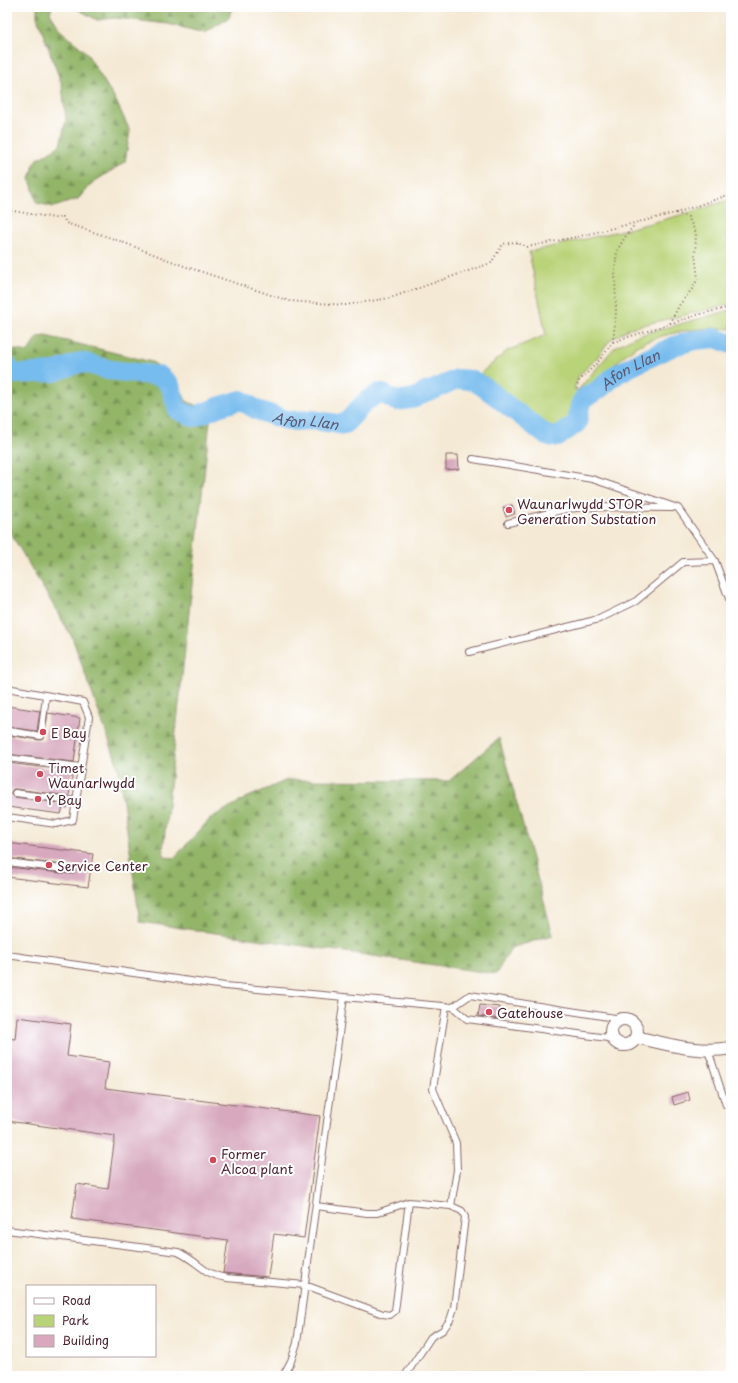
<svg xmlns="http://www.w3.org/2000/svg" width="738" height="1383" font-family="'Playpen Sans',sans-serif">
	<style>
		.green { fill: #b9d378; stroke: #827952 }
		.forest { fill: url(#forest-firs); stroke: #6e6a4a }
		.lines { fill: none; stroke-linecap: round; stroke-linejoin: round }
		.river { stroke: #77bcee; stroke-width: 20 }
		.building { fill: #d7a8be }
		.service-casing { stroke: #866666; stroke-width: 8 }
		.minor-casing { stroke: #866666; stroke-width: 14 }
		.path { stroke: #866666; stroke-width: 2; stroke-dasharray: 1 3; stroke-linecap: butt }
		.service { stroke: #fff; stroke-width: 6 }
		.minor { stroke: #fff; stroke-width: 12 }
		.poi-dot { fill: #d1495b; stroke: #fff; stroke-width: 1.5 }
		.labels { text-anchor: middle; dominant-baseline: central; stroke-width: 4; stroke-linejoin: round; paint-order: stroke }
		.poi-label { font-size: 13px; fill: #4a1f2b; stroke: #fff; text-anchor: start }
		.water-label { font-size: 14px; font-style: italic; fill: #5a566f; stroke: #fff }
	</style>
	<defs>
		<pattern id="forest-firs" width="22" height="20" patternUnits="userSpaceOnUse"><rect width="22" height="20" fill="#92b568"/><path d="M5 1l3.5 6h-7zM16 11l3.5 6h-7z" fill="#799356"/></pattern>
	</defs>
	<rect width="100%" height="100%" fill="#fff"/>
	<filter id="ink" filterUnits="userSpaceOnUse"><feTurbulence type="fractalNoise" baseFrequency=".025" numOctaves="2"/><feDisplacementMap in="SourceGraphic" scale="8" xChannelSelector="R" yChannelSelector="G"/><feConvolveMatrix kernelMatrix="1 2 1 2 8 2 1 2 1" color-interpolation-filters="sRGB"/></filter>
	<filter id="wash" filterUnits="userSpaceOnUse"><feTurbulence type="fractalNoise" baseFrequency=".012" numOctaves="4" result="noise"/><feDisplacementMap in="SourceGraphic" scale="16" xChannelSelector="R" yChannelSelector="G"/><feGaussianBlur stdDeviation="0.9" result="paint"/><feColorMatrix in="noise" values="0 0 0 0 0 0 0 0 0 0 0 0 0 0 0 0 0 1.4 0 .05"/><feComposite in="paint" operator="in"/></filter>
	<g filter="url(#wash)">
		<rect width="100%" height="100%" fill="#f4e9d4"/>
		<path class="green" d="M731,199V304L630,328L610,340L596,359L579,375L574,389L578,390L615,347L636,336L731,310V329C704,326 666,332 641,344C623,353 610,370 596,385C591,391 584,395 579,402C573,408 570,418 566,426L557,429L541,423L481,373L507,351L546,335L529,252C596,236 666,222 731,199Z"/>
		<path class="forest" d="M37,7H52L50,13L61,31L86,52L116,101L130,131L125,162L92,183L78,199L54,207L37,203L30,179L35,161L60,145L66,120L62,85L37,17Z
			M74,7H232L229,18L205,33L168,24L116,18L97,20Z
			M46,336L152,362L176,378L186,401L199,407L212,402L163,850L165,857L174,858L211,818L246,798L287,780L449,781L499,738L553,935L511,948L496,974L140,922L118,766L72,637L7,527V339L11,349L28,352L37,337Z"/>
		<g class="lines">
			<path class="river" id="s1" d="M7,365L11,373L16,374L54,372L81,362L110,370L160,376L170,385L178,410L194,417L218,407L241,400L257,410L289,421L313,420L344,425L366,401L379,393L385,395L396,401L415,398L425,392L435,389L457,379L472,380L484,387L547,436L558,437L577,423L580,405L584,398L598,390L617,374L638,363L674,346L695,340L716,338L731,344"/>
		</g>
		<g id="blocks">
			<path class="building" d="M446,455H458L459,469L446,470Z
				M512,505L515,514L506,517L503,508Z
				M7,706L40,711L37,731L7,727Z
				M48,713L80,718L74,762L7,754V735L40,740L44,739Z
				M7,763L73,771L69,796L16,789H13L11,792V795L14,797L68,804L67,808L63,807L61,814L7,807Z
				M7,843L93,854L88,887L7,877V867L70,874L74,873L75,870L74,867L72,866L7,858Z
				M480,1005L500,1007L499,1019L478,1016Z
				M17,1017L71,1024L67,1056L109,1062L105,1088L320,1116L304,1238L274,1234L268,1277L223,1273L228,1240L72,1219L77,1184L108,1189L115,1136L7,1121V1038L15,1039Z
				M688,1092L690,1100L674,1105L672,1097Z"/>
		</g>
	</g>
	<g filter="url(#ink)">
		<use href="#blocks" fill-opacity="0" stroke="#866666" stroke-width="1"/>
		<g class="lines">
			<g class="service-casing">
				<path id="service" d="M473,459L592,479L678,508L715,561L731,604
					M508,523L566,509L587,507L672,508
					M469,652L599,619L636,601L683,562L715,561
					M7,688L83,702L89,717L73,820L56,824L7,817
					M9,731L41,736L46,696
					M7,758L81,767
					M15,793L76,801
					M7,862L71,870
					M7,955L225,986L453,1007
					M446,1006L433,1089L456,1143L457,1170L451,1206
					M615,1039L467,1019L453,1007L470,995L621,1019
					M708,1050L726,1105
					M316,1206L367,1213H377L409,1202L451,1206L462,1211L465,1217L454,1308L450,1320L443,1330L431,1337L405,1376
					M7,1230L178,1252C191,1258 197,1265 208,1272C214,1275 220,1277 226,1278L305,1285L383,1314L390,1315L395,1311L409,1202
					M283,1376L291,1361L297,1343L344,997"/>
			</g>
			<g class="minor-casing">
				<path id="minor" d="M611 1032a13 13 0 1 1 26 0a13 13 0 1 1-26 0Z
					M636,1037C667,1044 699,1054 731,1048"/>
			</g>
			<path class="path" d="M7,210L55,218L63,217L66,223L117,240L184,266L289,301L346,305L390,298L491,263L503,244L515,242L527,247L576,237L676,213L731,194
				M670,323L680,304L693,288L698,278L695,255L696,233L688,217L676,213
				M613,342L697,315L731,307
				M577,389L578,382L598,362L613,342L616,312L615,269L617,251L625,237L635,224"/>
			<use href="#service" class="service"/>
			<use href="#minor" class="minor"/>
		</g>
	</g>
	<g class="poi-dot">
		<circle cx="509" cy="510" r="4"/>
		<circle cx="43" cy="732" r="4"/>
		<circle cx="40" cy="774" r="4"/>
		<circle cx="38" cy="799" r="4"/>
		<circle cx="49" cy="865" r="4"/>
		<circle cx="489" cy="1012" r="4"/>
		<circle cx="213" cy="1160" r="4"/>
	</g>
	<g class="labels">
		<g class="poi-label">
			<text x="517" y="503">Waunarlwydd STOR<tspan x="517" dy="15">Generation Substation</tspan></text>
			<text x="51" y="732">E Bay</text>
			<text x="48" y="767">Timet<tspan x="48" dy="15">Waunarlwydd</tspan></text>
			<text x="46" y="799">Y Bay</text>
			<text x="57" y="865">Service Center</text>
			<text x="497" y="1012">Gatehouse</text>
			<text x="221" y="1153">Former<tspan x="221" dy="15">Alcoa plant</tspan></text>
		</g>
		<g class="water-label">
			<text stroke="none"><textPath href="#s1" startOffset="733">Afon Llan</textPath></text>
			<text stroke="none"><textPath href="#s1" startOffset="338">Afon Llan</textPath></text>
		</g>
	</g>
	<rect width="738" height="1383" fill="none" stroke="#fff" stroke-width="24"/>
	<rect x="26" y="1285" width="130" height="72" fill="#ffffff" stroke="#b7a5aa"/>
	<rect x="34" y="1298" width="20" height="6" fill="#ffffff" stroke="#b7a5aa"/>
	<text x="62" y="1305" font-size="12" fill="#4a1f2b">Road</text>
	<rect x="34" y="1315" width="20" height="12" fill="#b9d378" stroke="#b7a5aa"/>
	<text x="62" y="1325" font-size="12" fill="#4a1f2b">Park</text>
	<rect x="34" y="1335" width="20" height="12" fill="#d7a8be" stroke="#b7a5aa"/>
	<text x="62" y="1345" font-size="12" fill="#4a1f2b">Building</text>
</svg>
